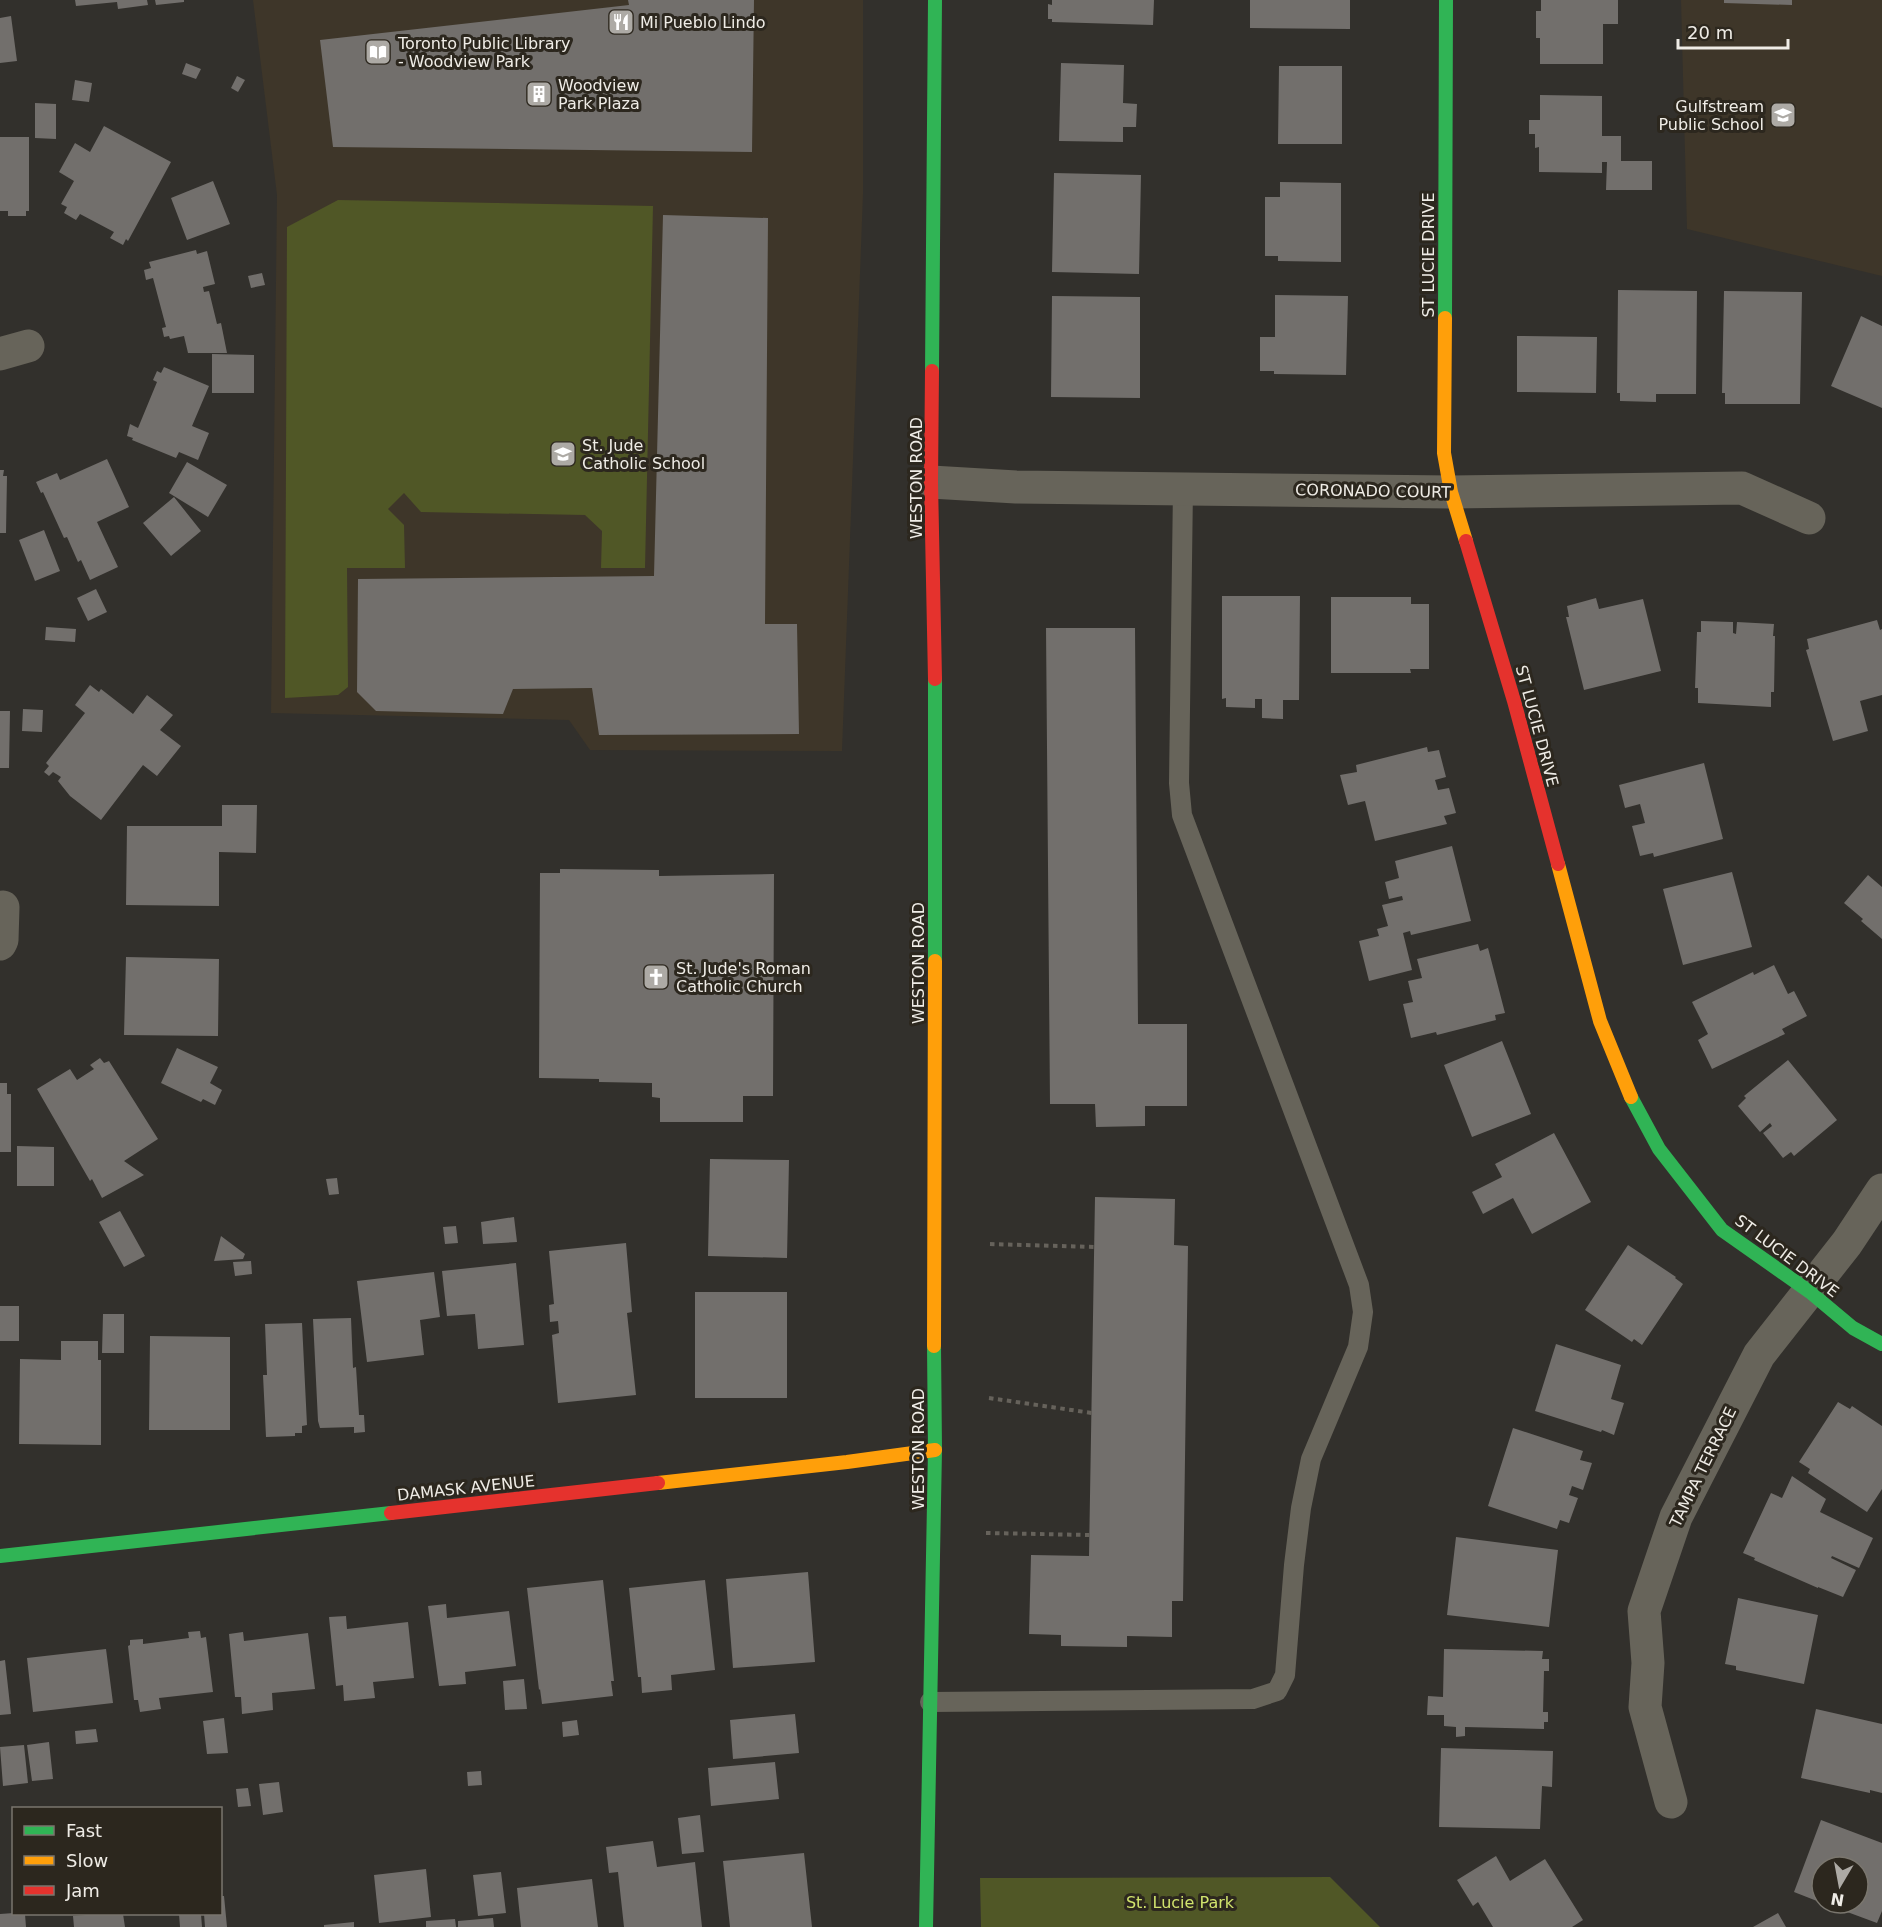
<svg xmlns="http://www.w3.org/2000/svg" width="1882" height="1927" font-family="'DejaVu Sans',sans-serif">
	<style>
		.built { fill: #3e3629 }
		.green { fill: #505726 }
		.building { fill: #726f6c }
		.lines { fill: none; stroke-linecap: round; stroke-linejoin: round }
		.path { stroke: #66625b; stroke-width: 4; stroke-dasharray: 4.5 4.5; stroke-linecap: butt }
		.lane { stroke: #67645a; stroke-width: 20 }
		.street { stroke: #67645a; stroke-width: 33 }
		.fast { stroke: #30b455; stroke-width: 14 }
		.slow { stroke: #ff9f0a; stroke-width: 14 }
		.jam { stroke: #e5322d; stroke-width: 14 }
		.labels { text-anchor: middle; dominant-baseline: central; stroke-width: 6; stroke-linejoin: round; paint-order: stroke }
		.poi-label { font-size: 16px; fill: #efece6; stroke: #2c271e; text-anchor: start }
		.street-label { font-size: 16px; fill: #efece6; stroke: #2c271e }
		.park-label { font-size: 16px; fill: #d1e36d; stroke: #2c271e }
	</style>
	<rect width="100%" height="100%" fill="#32302c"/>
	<path class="built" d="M253,0H863V194L842,751L590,750L569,720L271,713L277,195Z
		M1681,0H1882V276L1687,229Z"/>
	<path class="green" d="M338,200L653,206L645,568H601L602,531L585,515L421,512L404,493L388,509L404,525L405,568H347L348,687L338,695L285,698L287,227Z
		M1330,1877L1380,1927H981L980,1878Z"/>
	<path class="building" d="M75,0H147L148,5L118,9L117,2L76,6Z
		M155,0H184V2L156,5Z
		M628,0H754L752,152L333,147L320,40L629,5Z
		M1052,0H1154L1153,25L1052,22V19H1048V4L1052,5Z
		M1250,0H1350V29L1250,28Z
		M1541,0H1618V24H1603V64H1540V38H1536V11H1541Z
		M1724,0H1792V5L1724,3Z
		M11,16L17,61L0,63V18Z
		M186,63L201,69L196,79L182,74Z
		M1061,63L1124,65L1123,103L1137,104L1136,127H1123V142L1059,141Z
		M1279,66H1342V144H1278Z
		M237,76L245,80L238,92L231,88Z
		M75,80L92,83L89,102L72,100Z
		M1540,95L1602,96V136H1621V161H1652V190H1606L1607,162H1602V173L1539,172V147L1535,148V134H1529V120H1540Z
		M35,103L56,104V139L35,138Z
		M104,126L171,162L128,241L126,239L123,245L110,238L114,232L80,214L76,220L64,213L67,207L61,204L74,181L59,172L75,143L90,152Z
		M0,137H29V211H26V216H8V211H0Z
		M1054,173L1141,175L1139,274L1052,272Z
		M213,181L230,224L187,240L171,198Z
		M1280,182L1341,183V262L1278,261V256H1265V197H1280Z
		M663,215L768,218L765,624H797L799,734L599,735L592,688L513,689L503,714L376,711L357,692L358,579L654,576Z
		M196,250L197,254L207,251L215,284L203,287L204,292L209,291L217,324L221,323L227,353H188L184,336L170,339L169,336L164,337L162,328L166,327L153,278L146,280L144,270L151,268L149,262Z
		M262,273L265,285L251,288L248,276Z
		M1618,290L1697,291L1696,394H1656V402L1620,401V393H1617Z
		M1724,291L1802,292L1800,404H1725V393H1722Z
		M1275,295L1348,296L1346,375L1274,374V371H1260V337H1275Z
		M1052,296L1140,297V398L1051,397Z
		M1861,316L1882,326V408L1831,386Z
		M1517,336L1597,337L1596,393L1517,392Z
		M212,354L254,355V393H212Z
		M164,367L209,386L192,426L209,433L198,460L179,452L176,458L132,440L133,438L127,436L130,424L138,428L157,382L153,380L157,371L161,373Z
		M107,459L129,507L97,522L118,567L90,580L81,560L78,562L67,537L64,538L43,492L41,493L36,482L57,473L60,480Z
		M187,462L227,485L208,517L169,493Z
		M0,470H4L3,476H7L6,533H0Z
		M174,497L201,531L171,556L143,523Z
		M44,530L60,571L35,581L19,540Z
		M96,589L107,612L88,621L77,598Z
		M1222,596H1300L1299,700H1283V719L1262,718V699H1255V708L1226,707V698L1222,699Z
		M1331,597H1411V604H1429V669H1410L1411,673H1331Z
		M1596,598L1599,609L1643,599L1661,671L1584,690L1566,617H1569L1567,606Z
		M1877,620L1880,630L1882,629V695L1860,701L1868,731L1833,741L1806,650L1809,649L1807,639Z
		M1701,621L1733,622V633L1736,634L1737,622L1774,624L1773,636H1775L1774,692H1771V707L1698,703V688H1695L1697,632H1701Z
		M46,627L76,629L75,642L45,640Z
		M1046,628H1135L1138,1024H1187V1106H1145V1126L1096,1127L1095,1104H1050Z
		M90,685L99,692L101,689L133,714L147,695L173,715L160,730L181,746L157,776L143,765L101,820L70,796L58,781L61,777L53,772L49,776L44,772L49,766L46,763L85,713L75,705Z
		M23,709L43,710L42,732L22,731Z
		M0,711H10L9,768H0Z
		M1427,747L1428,752L1439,750L1446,777L1435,780L1438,790L1449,788L1456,813L1444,816L1447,824L1375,841L1365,801L1348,805L1340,775L1357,772L1356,765Z
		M1704,763L1723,839L1654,857L1653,853L1640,856L1632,826L1645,823L1640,804L1625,808L1619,785Z
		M222,805H257L256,853L219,852V906L126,905L127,826H222Z
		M1452,846L1471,921L1411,935L1410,931L1403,933L1412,970L1369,981L1359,941L1379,936L1377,929L1388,926L1382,905L1403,900L1402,896L1389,899L1385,882L1399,878L1395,861Z
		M560,869L659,870V876L774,874L773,1096H743V1122H660V1098L652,1097V1083L599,1082V1079L539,1078L540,873H560Z
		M1732,872L1752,947L1683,965L1663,889Z
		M1868,875L1882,887V939L1861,921L1863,919L1844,903Z
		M1478,944L1480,951L1488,948L1505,1013L1495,1015L1496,1020L1437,1035L1436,1032L1411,1038L1403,1004L1413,1002L1408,981L1422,978L1417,959Z
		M126,957L219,959L218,1036L124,1035Z
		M1774,965L1788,994L1794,991L1807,1016L1782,1029L1785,1034L1712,1069L1698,1040L1708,1034L1692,1002L1753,972L1754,975Z
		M1502,1041L1531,1114L1472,1137L1444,1065Z
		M177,1048L218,1067L210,1083L222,1090L215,1105L203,1099L201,1102L161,1083Z
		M100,1058L104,1063L109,1061L158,1139L124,1161L144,1175L102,1198L92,1179L90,1181L37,1089L70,1069L77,1080L94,1069L90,1065Z
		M1788,1060L1837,1120L1794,1156L1791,1152L1783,1158L1763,1133L1772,1126L1770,1123L1760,1132L1738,1106L1746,1098L1744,1096Z
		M0,1083H7V1094H11V1152H0Z
		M1554,1133L1591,1202L1532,1234L1513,1198L1483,1214L1472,1192L1502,1177L1495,1164Z
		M17,1146L54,1147V1186H17Z
		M710,1159L789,1160L787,1258L708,1256Z
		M337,1178L339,1194L329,1195L326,1179Z
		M1095,1197L1175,1199L1174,1245L1188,1246L1183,1601H1172V1637L1127,1636V1647L1061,1646V1635L1029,1634L1031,1555L1089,1556Z
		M120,1211L145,1256L124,1267L99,1222Z
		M514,1217L517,1242L483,1244L481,1222Z
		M456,1226L458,1243L445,1244L443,1227Z
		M221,1236L245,1254L243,1259L214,1261Z
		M626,1243L632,1312L627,1313L636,1395L558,1403L552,1335L559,1333L558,1321L550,1322L549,1305L554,1304L549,1251Z
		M1628,1245L1676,1277L1675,1278L1683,1284L1642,1345L1634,1339L1632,1342L1585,1310Z
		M251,1261L252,1274L235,1276L233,1262Z
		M516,1263L524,1345L478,1349L475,1314L447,1316L442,1271Z
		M434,1272L440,1317L420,1320L424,1355L367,1362L357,1281Z
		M695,1292H787V1398H695Z
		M0,1306H19V1341H0Z
		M103,1314H124V1353H102Z
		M351,1318L353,1368L356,1367L359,1415H364L365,1432L354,1433V1427L320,1428L318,1421L313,1319Z
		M302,1323L307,1425L302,1426V1433H295V1436L266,1437L263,1375H267L265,1324Z
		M150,1336L230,1337V1430H149Z
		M61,1341H98V1360H101V1445L19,1444L20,1359L61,1360Z
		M1556,1344L1621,1365L1611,1399L1624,1403L1614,1435L1602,1430L1601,1432L1535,1411Z
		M1838,1402L1850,1409L1852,1406L1882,1426V1489L1867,1512L1808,1473L1810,1469L1799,1462Z
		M1513,1428L1583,1451L1580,1460L1592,1463L1583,1490L1572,1486L1569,1495L1578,1498L1569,1523L1560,1520L1557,1529L1488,1506Z
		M1792,1476L1826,1499L1820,1512L1873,1538L1859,1568L1832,1556L1831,1558L1856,1570L1843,1597L1818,1587V1588L1754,1560L1755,1558L1743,1553L1771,1493L1782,1498Z
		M1456,1537L1558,1550L1549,1627L1447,1615Z
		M808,1572L815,1662L733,1668L726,1579Z
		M603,1580L614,1681H611L613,1696L542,1704L540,1689L539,1690L527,1588Z
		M705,1580L715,1670L671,1675L672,1690L642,1693L641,1677H638L629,1588Z
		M1738,1598L1818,1615L1804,1684L1736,1670V1666L1725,1664Z
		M446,1604L447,1618L509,1611L516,1666L465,1672L466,1684L439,1686L428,1606Z
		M346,1616L347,1629L408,1622L414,1678L373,1682L375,1698L344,1701L343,1685L336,1686L329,1617Z
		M200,1631L201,1638L206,1637L213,1692L159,1698L161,1709L140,1712L138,1700H134L128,1646L130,1645V1640L143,1639V1644L189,1638L188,1632Z
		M243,1632L244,1641L308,1633L315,1689L272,1693L273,1710L242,1714L241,1697H235L229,1634Z
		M106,1649L113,1703L33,1712L27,1658Z
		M1444,1649L1543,1651L1542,1659H1549V1671H1544L1543,1712H1548V1722H1544V1729L1465,1727V1736L1456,1737V1727L1444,1726V1715H1427L1428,1696L1443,1697Z
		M5,1660L11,1714L0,1715V1661Z
		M524,1679L527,1709L505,1710L503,1681Z
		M1816,1709L1882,1724V1793L1870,1790V1793L1801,1778Z
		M795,1714L799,1753L733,1759L730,1720Z
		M224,1718L228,1753L207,1754L203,1721Z
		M577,1720L579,1735L563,1737L562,1722Z
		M96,1729L98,1742L76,1744L75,1731Z
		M49,1742L53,1779L32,1781L27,1745Z
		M24,1745L28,1783L3,1786L0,1747Z
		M1441,1748L1553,1751L1552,1787L1542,1786L1540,1829L1439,1827Z
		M775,1762L779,1799L711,1806L708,1768Z
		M481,1771L482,1785L468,1786L467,1772Z
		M279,1782L283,1812L263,1815L259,1784Z
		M248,1788L251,1806L238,1807L236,1789Z
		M700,1815L704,1852L682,1854L678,1818Z
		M1821,1820L1882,1843V1911L1877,1923L1823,1903H1858V1867H1822V1903L1794,1892Z
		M653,1841L657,1867L695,1862L702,1927H624L618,1872L609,1873L606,1847Z
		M804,1853L812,1927H730L723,1861Z
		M1496,1856L1510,1881L1545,1859L1583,1920L1572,1927H1493L1478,1902L1473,1906L1457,1880Z
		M426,1869L431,1917L379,1923L374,1875Z
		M501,1872L506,1913L478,1916L473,1875Z
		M592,1879L598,1927H521L517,1888Z
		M220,1896H224L227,1927H205L204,1914H220Z
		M14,1913L25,1914L26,1927H0V1914Z
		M1778,1913L1786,1927H1753Z
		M99,1914H123L125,1927H74L73,1916Z
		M179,1914H201L202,1927H180Z
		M493,1918L494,1927H458V1921Z
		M455,1919L456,1927H426V1921Z
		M354,1922V1927H324V1925Z"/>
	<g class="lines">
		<path class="path" d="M990,1244L1095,1247
			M989,1398L1092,1413
			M986,1533L1090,1535"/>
		<path class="lane" d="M930,1702L1253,1699L1277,1691L1285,1675L1294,1565L1301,1508L1311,1459L1358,1347L1363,1312L1359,1285L1182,815L1179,783L1183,488"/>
		<path class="street" d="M0,354L28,346
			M931,482L1016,487L1451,492L1742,488L1809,518
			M0,944L2,940L3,907
			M1671,1802L1645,1707L1648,1663L1644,1611L1676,1517L1759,1355L1847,1243L1882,1190"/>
		<path class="fast" d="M1445,318L1446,0
			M932,371L935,0
			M935,961V679
			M1631,1097L1659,1149L1722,1230L1810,1292L1853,1328L1882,1344
			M0,1556L391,1513
			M926,1927L935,1450L934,1346"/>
		<path class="slow" d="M1445,318L1444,453L1451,492L1466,541
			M1558,864L1600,1021L1631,1097
			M934,1346L935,961
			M658,1483L847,1462L935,1450"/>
		<path class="jam" d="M932,371L931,482L935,679
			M1466,541L1514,701L1558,864
			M391,1513L658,1483"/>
	</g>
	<defs>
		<g id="restaurant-square" transform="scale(1.35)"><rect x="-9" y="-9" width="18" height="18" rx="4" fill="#adaaa5" stroke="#2c271e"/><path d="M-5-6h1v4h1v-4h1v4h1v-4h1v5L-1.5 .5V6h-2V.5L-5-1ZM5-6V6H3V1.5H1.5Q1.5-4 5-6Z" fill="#fff"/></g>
		<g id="library-square" transform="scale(1.35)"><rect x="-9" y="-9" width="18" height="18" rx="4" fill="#adaaa5" stroke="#2c271e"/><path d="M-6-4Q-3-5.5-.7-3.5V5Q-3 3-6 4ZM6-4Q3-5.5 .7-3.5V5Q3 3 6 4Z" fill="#fff"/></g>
		<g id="building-square" transform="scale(1.35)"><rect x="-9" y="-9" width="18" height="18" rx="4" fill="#adaaa5" stroke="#2c271e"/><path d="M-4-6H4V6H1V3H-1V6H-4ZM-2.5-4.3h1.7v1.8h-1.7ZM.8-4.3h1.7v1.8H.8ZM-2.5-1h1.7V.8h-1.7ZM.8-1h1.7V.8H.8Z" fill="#fff"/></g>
		<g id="school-square" transform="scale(1.35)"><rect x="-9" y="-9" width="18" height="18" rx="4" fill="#adaaa5" stroke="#2c271e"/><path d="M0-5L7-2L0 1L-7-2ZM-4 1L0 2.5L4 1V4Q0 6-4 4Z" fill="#fff"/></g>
		<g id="church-square" transform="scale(1.35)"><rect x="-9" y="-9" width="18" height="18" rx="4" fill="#adaaa5" stroke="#2c271e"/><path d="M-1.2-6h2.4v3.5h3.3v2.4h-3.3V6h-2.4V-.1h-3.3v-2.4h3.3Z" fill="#fff"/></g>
	</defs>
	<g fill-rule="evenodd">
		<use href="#restaurant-square" x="621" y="22"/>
		<use href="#library-square" x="378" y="52"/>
		<use href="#building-square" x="539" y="94"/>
		<use href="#school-square" x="1783" y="115"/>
		<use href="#school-square" x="563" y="454"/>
		<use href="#church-square" x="656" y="977"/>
	</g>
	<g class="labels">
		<g class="poi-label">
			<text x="640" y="22">Mi Pueblo Lindo</text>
			<text x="398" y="43">Toronto Public Library<tspan x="398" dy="18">- Woodview Park</tspan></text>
			<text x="558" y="85">Woodview<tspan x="558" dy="18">Park Plaza</tspan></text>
			<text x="1764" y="106" text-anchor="end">Gulfstream<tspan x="1764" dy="18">Public School</tspan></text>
			<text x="582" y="445">St. Jude<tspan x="582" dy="18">Catholic School</tspan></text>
			<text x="676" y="968">St. Jude's Roman<tspan x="676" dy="18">Catholic Church</tspan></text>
		</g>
		<g class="street-label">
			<text transform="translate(1428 255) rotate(-90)">ST LUCIE DRIVE</text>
			<text transform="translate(916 478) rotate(-90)">WESTON ROAD</text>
			<text transform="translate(1373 491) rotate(1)">CORONADO COURT</text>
			<text transform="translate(1537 726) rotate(75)">ST LUCIE DRIVE</text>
			<text transform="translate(918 963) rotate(-90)">WESTON ROAD</text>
			<text transform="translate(1787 1256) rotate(37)">ST LUCIE DRIVE</text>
			<text transform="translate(918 1449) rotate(-90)">WESTON ROAD</text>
			<text transform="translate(1703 1467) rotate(-64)">TAMPA TERRACE</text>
			<text transform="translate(466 1488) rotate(-6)">DAMASK AVENUE</text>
		</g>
		<g class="park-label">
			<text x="1180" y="1902">St. Lucie Park</text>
		</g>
	</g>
	<rect x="12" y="1807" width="210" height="108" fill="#2c271e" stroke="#7a766e" stroke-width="1.5"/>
	<rect x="24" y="1826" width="30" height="9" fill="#30b455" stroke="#7a766e" stroke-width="1.5"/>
	<text x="66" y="1837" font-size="18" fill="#efece6">Fast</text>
	<rect x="24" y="1856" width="30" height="9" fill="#ff9f0a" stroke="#7a766e" stroke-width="1.5"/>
	<text x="66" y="1867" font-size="18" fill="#efece6">Slow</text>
	<rect x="24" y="1886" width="30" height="9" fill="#e5322d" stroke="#7a766e" stroke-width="1.5"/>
	<text x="66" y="1897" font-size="18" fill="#efece6">Jam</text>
	<g transform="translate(1840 1885) rotate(190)"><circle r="28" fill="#2c271e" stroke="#7a766e" stroke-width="1.5"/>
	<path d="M0-4.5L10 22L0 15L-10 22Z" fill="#adaaa5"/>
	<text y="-9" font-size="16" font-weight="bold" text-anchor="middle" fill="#efece6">N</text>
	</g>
	<path d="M1678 39v9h110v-9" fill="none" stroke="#efece6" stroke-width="3"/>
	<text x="1687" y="39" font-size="18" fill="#efece6" stroke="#2c271e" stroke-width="4.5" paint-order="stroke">20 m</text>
</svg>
